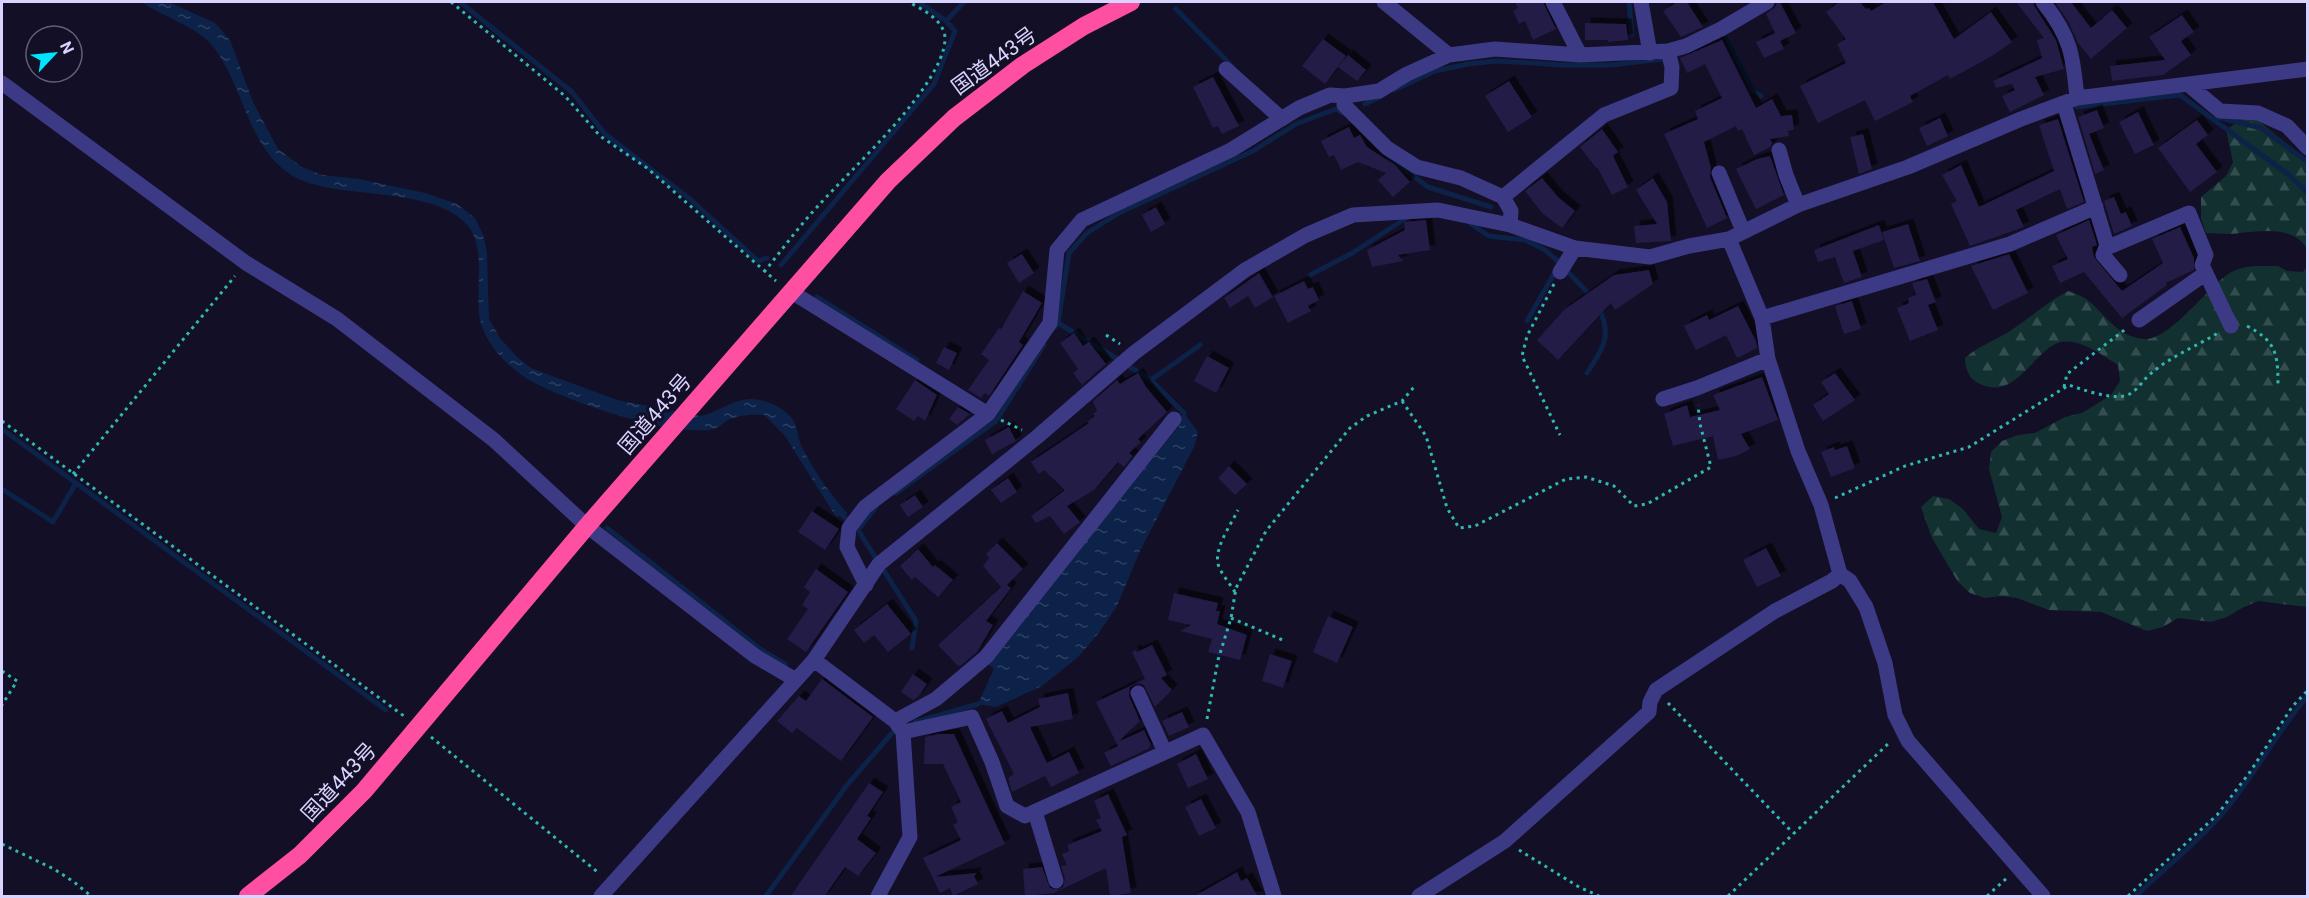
<svg xmlns="http://www.w3.org/2000/svg" width="2309" height="898" font-family="Roboto,'Noto Sans JP',sans-serif">
	<style>
		.forest { fill: url(#forest-firs) }
		.water { fill: url(#water-ripples) }
		.lines { fill: none; stroke-linecap: round; stroke-linejoin: round }
		.stream { stroke: #0c2248; stroke-width: 5 }
		.building { fill: #241b47; filter: url(#shadow) }
		.path { stroke: #2fb8b0; stroke-width: 3; stroke-dasharray: 3 4.5; stroke-linecap: butt }
		.minor { stroke: #3d3a85; stroke-width: 15 }
		.highway { stroke: #ff4fa3; stroke-width: 18 }
		.labels { text-anchor: middle; dominant-baseline: central; stroke-width: 6; stroke-linejoin: round; paint-order: stroke }
		.street-label { font-size: 21px; fill: #d9d4ff; stroke: #130f26 }
	</style>
	<defs>
		<pattern id="forest-firs" width="22" height="20" patternUnits="userSpaceOnUse" patternTransform="scale(1.5)"><rect width="22" height="20" fill="#12302f"/><path d="M5 1l3.5 6h-7zM16 11l3.5 6h-7z" fill="#344d4e"/></pattern>
		<pattern id="water-ripples" width="26" height="14" patternUnits="userSpaceOnUse" patternTransform="scale(1.5)"><rect width="26" height="14" fill="#0c2248"/><path d="M2 4q2-2 4 0t4 0M15 11q2-2 4 0t4 0" fill="none" stroke="#2f4163"/></pattern>
		<filter id="shadow"><feDropShadow dx="5.5" dy="-5.5" stdDeviation="0" flood-color="#0009"/></filter>
	</defs>
	<rect width="100%" height="100%" fill="#130f26"/>
	<path class="forest" d="M2255,118L2307,160V249C2295,226 2262,231 2240,233C2229,235 2217,233 2206,233L2201,219V197L2226,176L2233,162L2226,130L2239,121Z
		M2261,266H2278L2287,271L2303,272L2307,266V607L2258,601L2242,608L2227,617L2211,622L2178,618L2163,627L2147,631L2101,612L2049,610L2017,598L2001,596L1985,598L1970,593L1958,582L1932,538L1921,507L1933,496L1949,499L1963,509L1979,529L1996,533L2002,517L1989,469L1991,452L2002,441L2018,435L2035,433L2065,417L2082,413L2111,395L2120,381L2118,365C2102,355 2077,336 2058,343C2034,351 2015,401 1980,384C1969,379 1965,369 1965,358C1979,345 1998,340 2013,329C2032,316 2048,302 2068,291C2073,293 2080,295 2085,298C2105,313 2115,336 2144,339C2170,341 2208,286 2230,273C2240,267 2250,266 2261,266Z"/>
	<path class="water" d="M141,2H169L215,23L230,40L253,102L278,149L302,167L322,175L359,179L425,193L457,204L475,218L484,237L487,254L489,319L500,338L516,356L531,368L617,400L701,416C718,412 730,401 748,399C762,398 781,406 790,416C798,425 797,435 801,445C813,470 830,494 848,514L836,517L785,436L764,415C753,414 738,415 728,420C724,422 721,426 717,428C710,431 698,430 690,430C654,430 553,397 523,376C505,364 488,345 481,324C473,296 488,251 468,226C437,187 345,199 301,180C246,155 246,84 210,43C196,27 160,15 141,2Z
		M1184,413L1198,432L1194,447L1139,553L1117,606L1098,634L1077,658L1042,686L996,707L978,704L994,669L987,663L1179,426V418Z"/>
	<g class="lines">
		<path class="stream" d="M460,2L572,92L605,134L690,199L758,261L767,258
			M1629,2L1632,34
			M1176,9L1232,66
			M946,21L964,2
			M1725,34L1753,91L1761,96
			M1394,90L1435,71L1468,64L1498,61L1563,65H1612L1662,59
			M1365,104L1380,97
			M2077,107L2180,95L2289,175L2308,193
			M2217,117L2261,128L2308,162
			M1388,157L1428,187L1491,207
			M1471,224L1489,236L1525,240L1545,250L1560,263L1527,321
			M781,265L934,84L955,31L946,21L919,2
			M1564,268L1593,298
			M1310,275L1354,252L1409,216
			M817,297L917,360
			M1058,323L1116,358
			M1055,327L1058,323L1069,253L1087,233L1119,213L1253,151L1296,124L1336,109L1343,113
			M1130,367L1151,380L1184,413
			M1587,373C1602,350 1613,336 1599,309
			M1151,380L1200,345
			M2,429L386,710
			M2,489L53,522L76,483
			M896,493L996,421L1044,345
			M838,511L858,530L916,621L912,648
			M607,528L760,649L785,664
			M858,530L876,507
			M915,722L978,704
			M766,896L847,785L892,733
			M2136,896C2163,869 2197,843 2222,814C2254,777 2276,733 2308,695"/>
	</g>
	<path class="building" d="M1515,2H1543L1556,29L1533,40L1525,21L1519,24L1513,11L1518,8Z
		M1677,2H1687L1703,27L1681,37L1663,11Z
		M1777,2H1780L1796,33L1780,41L1784,49L1764,58L1756,42L1775,33L1766,14L1775,7Z
		M1839,2H1860L1866,9L1869,8L1871,11L1886,2H1933L1954,39L1991,12L2012,42L1992,56L1950,79L1948,75L1910,96L1913,102L1875,121L1865,100L1818,123L1800,86L1846,63L1837,44L1846,39L1826,12Z
		M2016,2H2033L2035,7L2056,40L2064,69L2035,77L2044,95L2010,112L2002,96L2015,90L2012,84L1996,88L1993,81L2042,58L2037,40L2044,38Z
		M2055,2H2071L2091,28L2112,10L2127,28L2091,59L2078,43L2068,21Z
		M2182,15L2194,32L2181,41L2191,55L2163,75L2112,81L2110,66L2165,60L2149,37Z
		M1585,23L1626,24L1628,40L1608,42V40H1585Z
		M1323,39L1346,56L1325,84L1302,66Z
		M1722,40L1756,108L1772,99L1781,116L1792,115L1794,130L1788,131L1789,136L1770,139L1772,143L1770,147L1754,155L1742,129L1738,131L1736,126L1704,142L1711,168L1710,177L1727,218L1707,228L1664,134L1698,119L1695,111L1722,98L1705,64L1687,73L1680,58Z
		M1348,55L1366,70L1357,81L1338,67Z
		M1213,77L1239,126L1222,134L1218,126L1213,128L1193,87Z
		M1509,81L1532,117L1508,132L1485,96Z
		M2097,110L2104,128L2089,134L2104,170L2095,174L2078,117Z
		M2138,112L2154,145L2135,154L2119,122Z
		M1940,118L1948,136L1927,146L1919,128Z
		M2058,119L2084,202L2067,209L2060,189L2016,210L2024,227L1970,246L1951,204L1957,201L1942,175L1961,165L1979,207L2054,171L2039,125Z
		M2197,120L2208,135L2196,144L2217,172L2190,192L2158,148Z
		M1349,127L1354,138L1360,135L1367,147L1395,165L1410,182L1393,197L1378,180L1386,173L1358,162L1341,170L1334,155L1329,157L1321,141Z
		M1602,129L1618,152L1613,156L1628,187L1612,195L1597,167L1596,168L1580,147Z
		M1863,134L1872,169L1859,174L1850,137Z
		M1770,156L1784,195L1756,209L1736,169L1757,159Z
		M1542,178L1558,197L1575,211L1562,228L1542,213L1525,191Z
		M1653,178L1667,202L1671,241L1636,243L1634,226L1657,224L1636,190Z
		M2114,197L2121,214L2126,212L2132,226L2114,234L2104,201Z
		M1156,207L1165,224L1151,232L1142,215Z
		M1426,220L1430,250L1398,255L1403,261L1372,267L1367,250L1405,230L1404,222Z
		M2089,220L2097,245L2092,247L2094,257L2122,291L2163,263L2152,239L2180,227L2194,258V270L2166,283L2167,285L2122,318L2084,272L2060,283L2052,266L2068,259L2056,235Z
		M1908,224L1920,261L1894,268L1882,232Z
		M1879,225L1884,240L1853,251L1862,277L1844,283L1835,257L1818,262L1814,250Z
		M1022,254L1034,273L1019,283L1007,263Z
		M2009,254L2028,293L1993,310L1971,266Z
		M1649,270L1653,284L1615,310L1611,303L1558,360L1537,340L1565,309L1614,275Z
		M1259,273L1273,297L1255,308L1248,296L1230,308L1224,298Z
		M1927,279L1936,302L1928,305L1938,330L1910,341L1897,308L1909,303L1908,298L1916,295L1912,283Z
		M1304,281L1308,289L1313,287L1319,300L1308,306L1311,311L1288,323L1274,296Z
		M1023,291L1042,303L1019,342L1023,345L989,396L985,393L981,398L968,390L989,360L981,354L999,328L1001,329Z
		M1852,301L1861,329L1844,334L1835,306Z
		M1738,306L1756,341L1757,348L1737,358L1726,335L1696,350L1684,326L1707,315L1709,320Z
		M1074,333L1083,346L1089,342L1106,364L1082,385L1073,373L1078,369L1060,343Z
		M944,347L957,353L949,370L936,363Z
		M1207,356L1229,368L1216,393L1194,381Z
		M1138,373L1146,387L1167,412L1138,439L1141,442L1129,453L1133,456L1124,467L1118,462L1094,490L1067,506L1080,522L1064,534L1050,516L1036,523L1031,516L1065,490L1044,470L1039,474L1031,462L1089,423L1087,422L1095,416L1093,414L1097,411L1093,401L1117,380L1120,384Z
		M1835,373L1855,400L1823,421L1813,405L1829,394L1821,382Z
		M1762,377L1778,420L1741,434L1750,449L1736,456L1718,460L1713,436L1673,446L1664,414L1687,405L1690,417L1720,410L1713,395Z
		M915,380L937,395L925,421L918,416L914,421L896,409Z
		M958,407L970,414L957,425L949,419Z
		M1009,427L1016,441L992,454L985,440Z
		M1847,446L1855,468L1831,477L1821,452L1834,447L1835,450Z
		M1229,466L1247,484L1235,495L1218,478Z
		M1008,478L1017,492L1001,503L991,490Z
		M915,495L923,507L908,517L900,505Z
		M812,511L839,529L825,550L798,532Z
		M997,543L1023,569L1007,585L1011,588L986,621L993,625L977,652L960,666L959,664V667L938,645L1001,587L983,566L989,558L986,554Z
		M1766,548L1781,576L1757,587L1743,560Z
		M918,549L933,567L935,565L953,580L938,597L915,577L912,580L900,566Z
		M816,569L848,592L806,652L787,639L808,609L802,605L810,592L804,587Z
		M1174,593L1218,603L1216,611H1220L1217,624L1247,635L1240,660L1208,652L1212,639L1180,631L1191,625L1168,620Z
		M887,604L911,634L888,652L874,635L864,643L854,630Z
		M1328,616L1353,627L1337,663L1313,652Z
		M1152,645L1167,675L1161,678L1172,690L1155,707L1144,685L1138,683L1130,687L1129,696L1140,721L1118,742L1144,730L1151,745L1149,746L1150,748L1111,766L1104,753L1118,746L1096,702L1145,679L1132,652L1135,650L1137,652Z
		M1270,654L1292,661L1283,688L1262,681Z
		M913,674L927,684L918,697L913,700L901,692Z
		M822,679L873,717L841,761L797,728L792,733L777,721L799,696L806,701Z
		M1068,693L1073,719L1030,727L1047,763L1069,752L1079,773L1051,787L1045,776L1012,792L1008,778L1014,774L986,719L1002,711L1008,723L1040,707L1038,699Z
		M1182,712L1189,727L1169,736L1162,721Z
		M938,734H954L1005,844L935,877L977,873L974,876L978,884L953,896L950,888L940,893L923,858L961,840L953,825L958,822L951,807L961,802L943,764H924L925,737Z
		M1196,754L1208,779L1188,788L1177,764Z
		M869,783L883,792L867,816L871,818L857,839L876,853L858,876L845,867L824,897H790Z
		M1108,794L1127,835L1122,837L1131,893L1110,896L1106,868L1054,893L1025,896L1023,869L1042,867L1050,888L1058,890L1063,887L1065,879L1061,866L1067,865L1062,854L1069,851L1067,845L1102,831L1096,820L1101,818L1094,801Z
		M1201,799L1216,828L1199,836L1185,807Z
		M1237,872L1241,881L1247,878L1258,897H1193Z"/>
	<g class="lines">
		<path class="path" d="M451,2L565,96L600,136L647,168L776,281
			M764,272C782,250 799,226 819,205C852,168 942,87 945,40C946,21 923,10 909,2
			M1554,284L1527,336L1522,356L1560,435
			M2247,326C2276,341 2278,354 2278,385
			M1106,335L1120,344
			M2064,387L2067,374L2127,328
			M1402,401L1426,436L1447,508L1459,528L1475,526L1566,479L1586,477L1614,486L1634,506L1647,504L1711,467L1700,424L1698,405
			M1001,420L1022,430
			M2,421L404,716
			M73,474L235,276
			M1835,498L1905,466L1969,447L2069,385C2083,390 2110,399 2124,396C2134,394 2140,385 2146,378C2165,359 2195,347 2218,333
			M1235,592C1230,584 1223,576 1219,567C1212,550 1231,525 1238,510
			M1231,618L1285,641
			M2,671L17,681L2,705
			M1668,703L1793,833
			M1207,719L1218,660L1231,618L1236,588L1266,531L1350,428L1367,416L1402,401L1414,387
			M431,737L600,874
			M2,844L54,869L74,882L91,896
			M1519,850L1579,887L1599,896
			M1728,896L1890,742
			M1987,896L2007,878
			M2128,896L2217,815L2250,772L2292,707L2308,690"/>
		<path class="minor" d="M1384,2L1449,55
			M1553,2L1580,55
			M1641,2L1650,53
			M2043,2C2071,37 2073,55 2077,98
			M1226,69L1282,119
			M2,83L246,263L337,319L494,440L587,526L755,656L796,680
			M2190,86L2220,111L2258,113L2287,126L2308,148
			M1345,96L1344,105L1387,148L1417,167L1461,178L1503,197
			M2064,104L2107,245L2103,255L2120,275
			M1779,150L1786,175L1798,205
			M1719,173L1743,231
			M1510,225L1511,211L1503,197L1604,115L1671,88L1672,67L1668,51
			M2107,245L2111,246L2189,213L2206,255L2202,265L2231,326
			M1560,272L1575,248
			M790,291L988,414
			M1762,318L2010,244L2096,207
			M2139,320L2206,273
			M1663,399L1697,388L1768,359
			M1840,574L1850,581L1866,607L1885,663L1895,715L1908,741L2043,896
			M866,585L847,547L849,528L865,507L988,414L1050,323L1057,250L1082,220L1231,150L1299,108L1330,95L1345,96L1379,91L1407,74L1449,55L1495,49L1580,55L1668,51L1686,46L1721,29L1767,2
			M814,660L895,721L903,732L910,837L878,896
			M1138,693L1165,752
			M895,721L936,699L986,657L1174,419
			M903,732L972,717L992,762L1007,806L1025,816L1203,735L1248,812L1274,896
			M1035,812L1056,881
			M601,896L814,660L879,564L1037,437L1134,353L1245,270L1306,235L1353,215L1438,210L1510,225L1575,248L1650,257L1689,246L1729,239L1798,205L1908,167L2021,119L2077,98L2308,69
			M1419,896L1505,841L1649,712L1650,702L1656,690L1775,611L1832,581L1840,574L1821,505L1798,451L1768,359L1762,318L1729,239"/>
		<path class="highway" d="M248,896L300,855L364,791L587,526L888,181L954,118L1023,65L1084,26L1131,2"/>
	</g>
	<g class="labels">
		<g class="street-label">
			<text transform="translate(994 61) rotate(-36)">国道443号</text>
			<text transform="translate(655 414) rotate(-49)">国道443号</text>
			<text transform="translate(339 782) rotate(-47)">国道443号</text>
		</g>
	</g>
	<rect width="2309" height="898" fill="none" stroke="#d9d4ff" stroke-width="6"/>
	<g transform="translate(54 54) rotate(64)"><circle r="28" fill="#130f26" stroke="#625e7d" stroke-width="1.5"/>
	<path d="M0-4.5L10 22L0 15L-10 22Z" fill="#00e5ff"/>
	<text y="-9" font-size="16" font-weight="bold" text-anchor="middle" fill="#d9d4ff">N</text>
	</g>
</svg>
